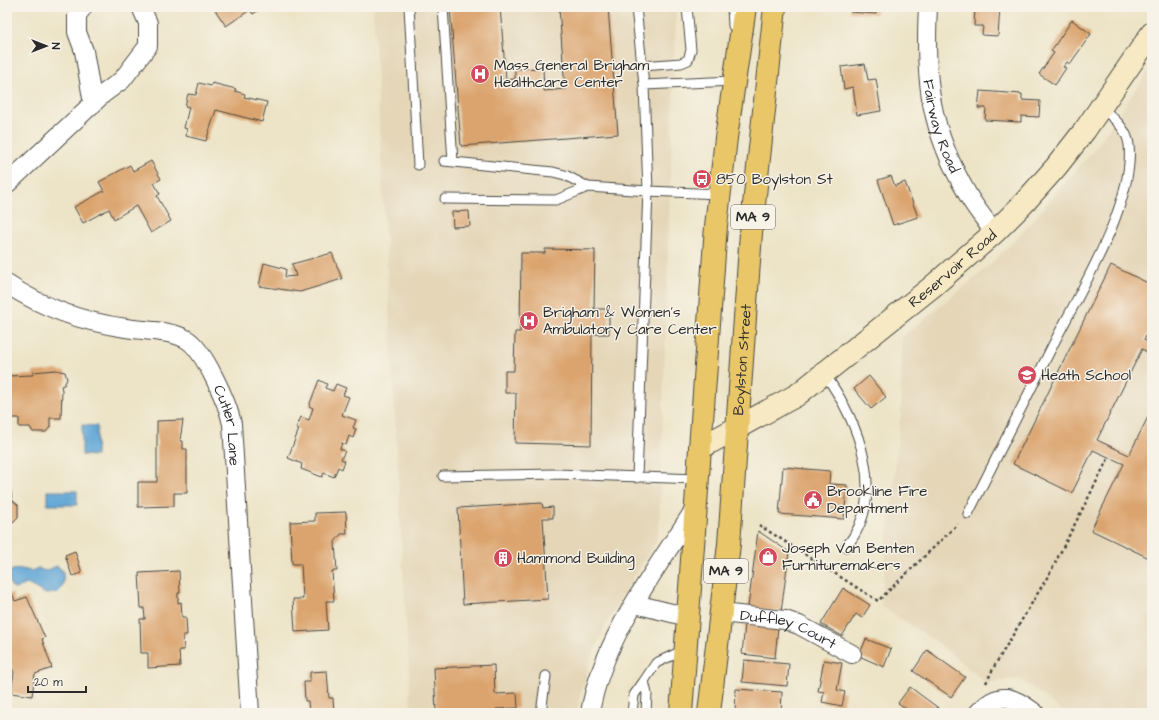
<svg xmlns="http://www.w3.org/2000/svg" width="1159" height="720" font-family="'Architects Daughter',sans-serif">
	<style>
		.built { fill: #e4d6b7 }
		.water { fill: #61a6d6; stroke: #466880 }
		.building { fill: #dba46e }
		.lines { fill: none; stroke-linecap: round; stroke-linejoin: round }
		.lane-casing { stroke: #484742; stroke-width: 11 }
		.street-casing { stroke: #484742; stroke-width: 20 }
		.secondary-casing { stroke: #484742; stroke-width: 24 }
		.highway-casing { stroke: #484742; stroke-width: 24 }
		.path { stroke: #484742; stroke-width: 2.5; stroke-dasharray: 3 3; stroke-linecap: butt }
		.lane { stroke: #fff; stroke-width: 9 }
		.street { stroke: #fff; stroke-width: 18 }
		.secondary { stroke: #f6e9c3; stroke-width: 22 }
		.highway { stroke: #e9c769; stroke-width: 22 }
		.labels { text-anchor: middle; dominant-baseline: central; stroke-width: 3; stroke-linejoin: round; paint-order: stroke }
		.shield { fill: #f7f3e8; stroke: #686764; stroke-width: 1 }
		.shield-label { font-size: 14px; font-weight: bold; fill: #2b2b2b }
		.poi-label { font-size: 15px; fill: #2b2b2b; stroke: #f7f3e8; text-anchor: start }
		.street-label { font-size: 15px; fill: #2b2b2b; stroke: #f7f3e8 }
	</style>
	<rect width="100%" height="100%" fill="#f7f3e8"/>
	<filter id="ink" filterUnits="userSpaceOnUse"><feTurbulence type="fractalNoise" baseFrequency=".025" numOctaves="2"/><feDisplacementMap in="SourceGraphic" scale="8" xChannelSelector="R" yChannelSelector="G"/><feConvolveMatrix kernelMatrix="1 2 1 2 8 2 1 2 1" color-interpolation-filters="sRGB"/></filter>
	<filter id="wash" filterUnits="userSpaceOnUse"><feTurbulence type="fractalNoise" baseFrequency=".012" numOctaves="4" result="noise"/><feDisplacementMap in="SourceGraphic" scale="16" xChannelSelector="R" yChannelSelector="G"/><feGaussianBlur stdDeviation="0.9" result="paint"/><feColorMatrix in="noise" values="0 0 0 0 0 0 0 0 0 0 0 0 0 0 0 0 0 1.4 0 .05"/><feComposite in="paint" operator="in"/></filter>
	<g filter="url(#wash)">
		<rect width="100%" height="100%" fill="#ede4c7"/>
		<path class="built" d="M373,7H676L659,529L655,542L606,624L592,655L580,696L577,713H411Z
			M1152,66V713H1066L1020,679L986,683L937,642L881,606L901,412L902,337L980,274L1019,236L1094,150Z"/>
		<path class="water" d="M82,425L97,426L96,456L82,455Z
			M47,491H77V505H47Z
			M57,566L62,570C65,578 64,588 57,593L46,594L27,584L15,589L11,586L8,576L12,570L22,569L31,571L38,568L45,571Z"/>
		<g id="blocks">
			<path class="building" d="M213,7H264L253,14L250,10L226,26Z
				M450,7H500L506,80L515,79V69L543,68L544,91L565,89L559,7H608L618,134L461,146Z
				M851,7H877L876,14L850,12Z
				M975,7H1000L998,36L982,35L983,26H974Z
				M1072,20L1091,34L1070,64L1067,62L1063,67L1066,68L1055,85L1039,74L1054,53L1051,51Z
				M865,64L868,80L876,79L881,111L857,115L853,87L844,89L841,67Z
				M199,83L211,86L212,83L236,89L235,91L245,94L244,97L267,102L262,122L216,110L206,141L186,136L187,129L184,128L189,107L185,106L188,94L196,95Z
				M980,91L1022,94V100L1040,101L1039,117L1021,116V122L985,120L986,108H978Z
				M151,161L161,179L154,183L160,194L157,196L171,221L151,233L136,206L114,219L109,209L83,223L74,207L104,191L99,182L130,165L133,171Z
				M891,176L895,186L905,182L918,217L893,225L878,180Z
				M469,211L470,226L453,227L452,212Z
				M545,249L595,250L594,309H609V334H592L591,445L515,443L516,393H505V371H514L515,332H520L521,253H545Z
				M332,253L342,279L300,292L259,286L264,263L286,269L285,277L296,276L292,264Z
				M1111,265L1152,285V325L1144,340L1152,344V355L1142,349L1097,440L1129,455L1152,409V552L1149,558L1091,530L1124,464L1093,450L1072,493L1013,464Z
				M56,370L65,372L67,379L64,385L61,386L62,390L61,418H50V427L46,432H33L30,427H19V418H7V376L33,375V372Z
				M869,376L886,397L871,409L854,389Z
				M319,380L327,384L325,388L333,391L336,384L346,388L343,395L349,397L342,415L356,420L353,428L356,429L353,438L349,436L346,445L342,443L340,449L345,451L341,459L345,461L342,469L338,467L334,477L324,473L322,477L301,469L302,464L288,458L299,429L296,428L301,417L309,420L313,408L309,406Z
				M183,420L180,441H183V449H187V493H174V506L138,507V482H157V421Z
				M783,467L830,471L829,484L847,485L844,519L779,514Z
				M7,491H11L12,500L18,505V517L13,522H7Z
				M542,503L543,508L553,507V518H543L548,599L463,604L458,508Z
				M346,512L347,534H341L335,542L337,571H332L334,601H326L328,630L295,632L293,599H303L301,564H292L290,522L315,521V513Z
				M758,531L789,552L781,612L748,607Z
				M75,551L82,573L72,576L65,555Z
				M179,571L180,593H178V603L181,602L182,617H186L187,635H183L184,650H179L180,666L148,668V653H141L140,619H145L144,608H141L139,573Z
				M843,588L870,605L862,618L856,614L842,636L821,624Z
				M12,593L15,601L27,597L45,638L42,639L52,668L35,674L32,696L11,693L14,673L7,655V595Z
				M745,624L778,627L775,658L742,654Z
				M866,639L891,649L884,667L859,656Z
				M927,650L965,677L951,697L913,671Z
				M744,660L789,664L787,686L742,682Z
				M824,660L842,663L837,690L845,692L842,706L822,702L824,692L818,691Z
				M494,665L495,694L517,693L518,708L496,709V713H436L434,668Z
				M327,671L329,698H333L334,713H309L308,701H305L304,682H310V672Z
				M910,687L941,710L939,713H912L898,703Z
				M736,689L782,692L781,713H735Z"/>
		</g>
	</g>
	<g filter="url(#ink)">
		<use href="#blocks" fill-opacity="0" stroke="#484742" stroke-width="1"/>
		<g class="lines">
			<g class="lane-casing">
				<path id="lane" d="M409,7L418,165
					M443,7L453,162
					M636,7L644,85L648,191L720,194
					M732,7L733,26
					M642,66L681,63L688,60L691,50L687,7
					M644,85L734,81
					M444,161L553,172L565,175L588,187L648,191L637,478
					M445,199L556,200L588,187
					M824,373C858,421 889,495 846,547
					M443,476L556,474L698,479
					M968,514C997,456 1026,399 1055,341C1081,290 1135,202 1129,145C1127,128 1113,118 1101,107
					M541,713L546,676
					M632,713L634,695L644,681
					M646,713L647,694L644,681L656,663L684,650"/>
			</g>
			<g class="street-casing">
				<g id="street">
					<path d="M83,7L77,15V32L84,51L93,104"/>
					<path id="s1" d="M928,7C924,81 930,130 968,195C975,208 986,220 994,233"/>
					<path d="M7,184L103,94L122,80L148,46V23L141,7"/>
					<path id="s2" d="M7,284C43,308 83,322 126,328C145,331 169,330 186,339C204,349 228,404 232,424L250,713"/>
					<path d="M635,604L688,617"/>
					<path id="s3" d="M721,613L785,620L799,625L852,654"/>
					<path d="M590,713C602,639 656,570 696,507"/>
					<path d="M978,713C999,690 1012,696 1035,713"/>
				</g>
			</g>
			<g class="secondary-casing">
				<g id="secondary">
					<path id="s4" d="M700,448L797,395L933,286L994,233L1023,204L1056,167L1085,130L1152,33"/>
				</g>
			</g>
			<g class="highway-casing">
				<g id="highway">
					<path d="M681,713L716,226L726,138L745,7"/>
					<path id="s5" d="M709,713L729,544L751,233L775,7"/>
				</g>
			</g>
			<path class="path" d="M759,525L878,601L958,524
				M986,683L995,665L1051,571L1109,457"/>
			<use href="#lane" class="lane"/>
			<use href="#street" class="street"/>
			<use href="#secondary" class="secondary"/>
			<use href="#highway" class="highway"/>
		</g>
	</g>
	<defs>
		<g id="hospital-disc" transform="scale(1)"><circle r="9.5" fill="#d1495b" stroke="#f7f3e8"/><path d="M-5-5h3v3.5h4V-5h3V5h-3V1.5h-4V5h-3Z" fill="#fff"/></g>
		<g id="bus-disc" transform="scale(1)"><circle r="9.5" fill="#d1495b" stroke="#f7f3e8"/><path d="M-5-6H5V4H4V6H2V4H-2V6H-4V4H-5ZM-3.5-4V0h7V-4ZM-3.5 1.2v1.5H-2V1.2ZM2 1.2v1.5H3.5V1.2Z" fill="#fff"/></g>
		<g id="school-disc" transform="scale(1)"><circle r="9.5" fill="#d1495b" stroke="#f7f3e8"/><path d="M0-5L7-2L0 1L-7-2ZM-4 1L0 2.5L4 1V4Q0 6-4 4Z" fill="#fff"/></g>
		<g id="civic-disc" transform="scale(1)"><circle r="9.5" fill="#d1495b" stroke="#f7f3e8"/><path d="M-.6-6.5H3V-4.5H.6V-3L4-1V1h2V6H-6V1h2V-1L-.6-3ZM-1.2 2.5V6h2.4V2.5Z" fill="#fff"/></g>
		<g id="shop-disc" transform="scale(1)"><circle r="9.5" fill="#d1495b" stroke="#f7f3e8"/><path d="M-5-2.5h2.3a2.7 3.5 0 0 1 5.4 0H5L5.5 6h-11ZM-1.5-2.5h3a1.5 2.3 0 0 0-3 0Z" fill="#fff"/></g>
		<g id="building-disc" transform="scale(1)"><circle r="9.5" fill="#d1495b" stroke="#f7f3e8"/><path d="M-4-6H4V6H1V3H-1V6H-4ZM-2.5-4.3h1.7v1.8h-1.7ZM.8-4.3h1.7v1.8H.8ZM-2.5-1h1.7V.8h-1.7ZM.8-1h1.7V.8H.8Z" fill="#fff"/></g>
	</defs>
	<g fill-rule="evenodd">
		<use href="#hospital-disc" x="480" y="74"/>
		<use href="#bus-disc" x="702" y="179"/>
		<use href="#hospital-disc" x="529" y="321"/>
		<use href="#school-disc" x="1027" y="375"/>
		<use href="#civic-disc" x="813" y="500"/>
		<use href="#shop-disc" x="768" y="557"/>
		<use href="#building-disc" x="503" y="558"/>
	</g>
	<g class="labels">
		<g class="shield">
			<rect x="731" y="205" width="44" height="24" rx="3"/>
			<rect x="704" y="559" width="44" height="24" rx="3"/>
		</g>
		<g class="shield-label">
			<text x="753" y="217">MA 9</text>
			<text x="726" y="571">MA 9</text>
		</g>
		<g class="poi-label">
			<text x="494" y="65">Mass General Brigham<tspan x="494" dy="17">Healthcare Center</tspan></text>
			<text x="716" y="179">850 Boylston St</text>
			<text x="543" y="312">Brigham &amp; Women's<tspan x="543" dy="17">Ambulatory Care Center</tspan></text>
			<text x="1041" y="375">Heath School</text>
			<text x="827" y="491">Brookline Fire<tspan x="827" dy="17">Department</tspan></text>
			<text x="782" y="548">Joseph Van Benten<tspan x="782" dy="17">Furnituremakers</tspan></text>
			<text x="517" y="558">Hammond Building</text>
		</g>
		<g class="street-label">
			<text stroke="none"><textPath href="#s1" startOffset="121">Fairway Road</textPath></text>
			<text stroke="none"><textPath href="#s4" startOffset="311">Reservoir Road</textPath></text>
			<text stroke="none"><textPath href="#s5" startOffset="355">Boylston Street</textPath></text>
			<text stroke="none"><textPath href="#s2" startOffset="288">Cutler Lane</textPath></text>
			<text stroke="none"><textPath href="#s3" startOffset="70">Duffley Court</textPath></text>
		</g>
	</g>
	<rect width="1159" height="720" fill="none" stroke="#f7f3e8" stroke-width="24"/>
	<g transform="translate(46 46) rotate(90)" stroke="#f7f3e8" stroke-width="3" paint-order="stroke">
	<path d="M0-3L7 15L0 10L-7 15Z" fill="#2b2b2b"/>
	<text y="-6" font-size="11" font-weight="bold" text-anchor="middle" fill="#2b2b2b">N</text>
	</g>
	<path d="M28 686v6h58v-6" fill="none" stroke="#2b2b2b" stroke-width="2"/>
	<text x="34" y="686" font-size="12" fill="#2b2b2b" stroke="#f7f3e8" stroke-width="3" paint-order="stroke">20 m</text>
</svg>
